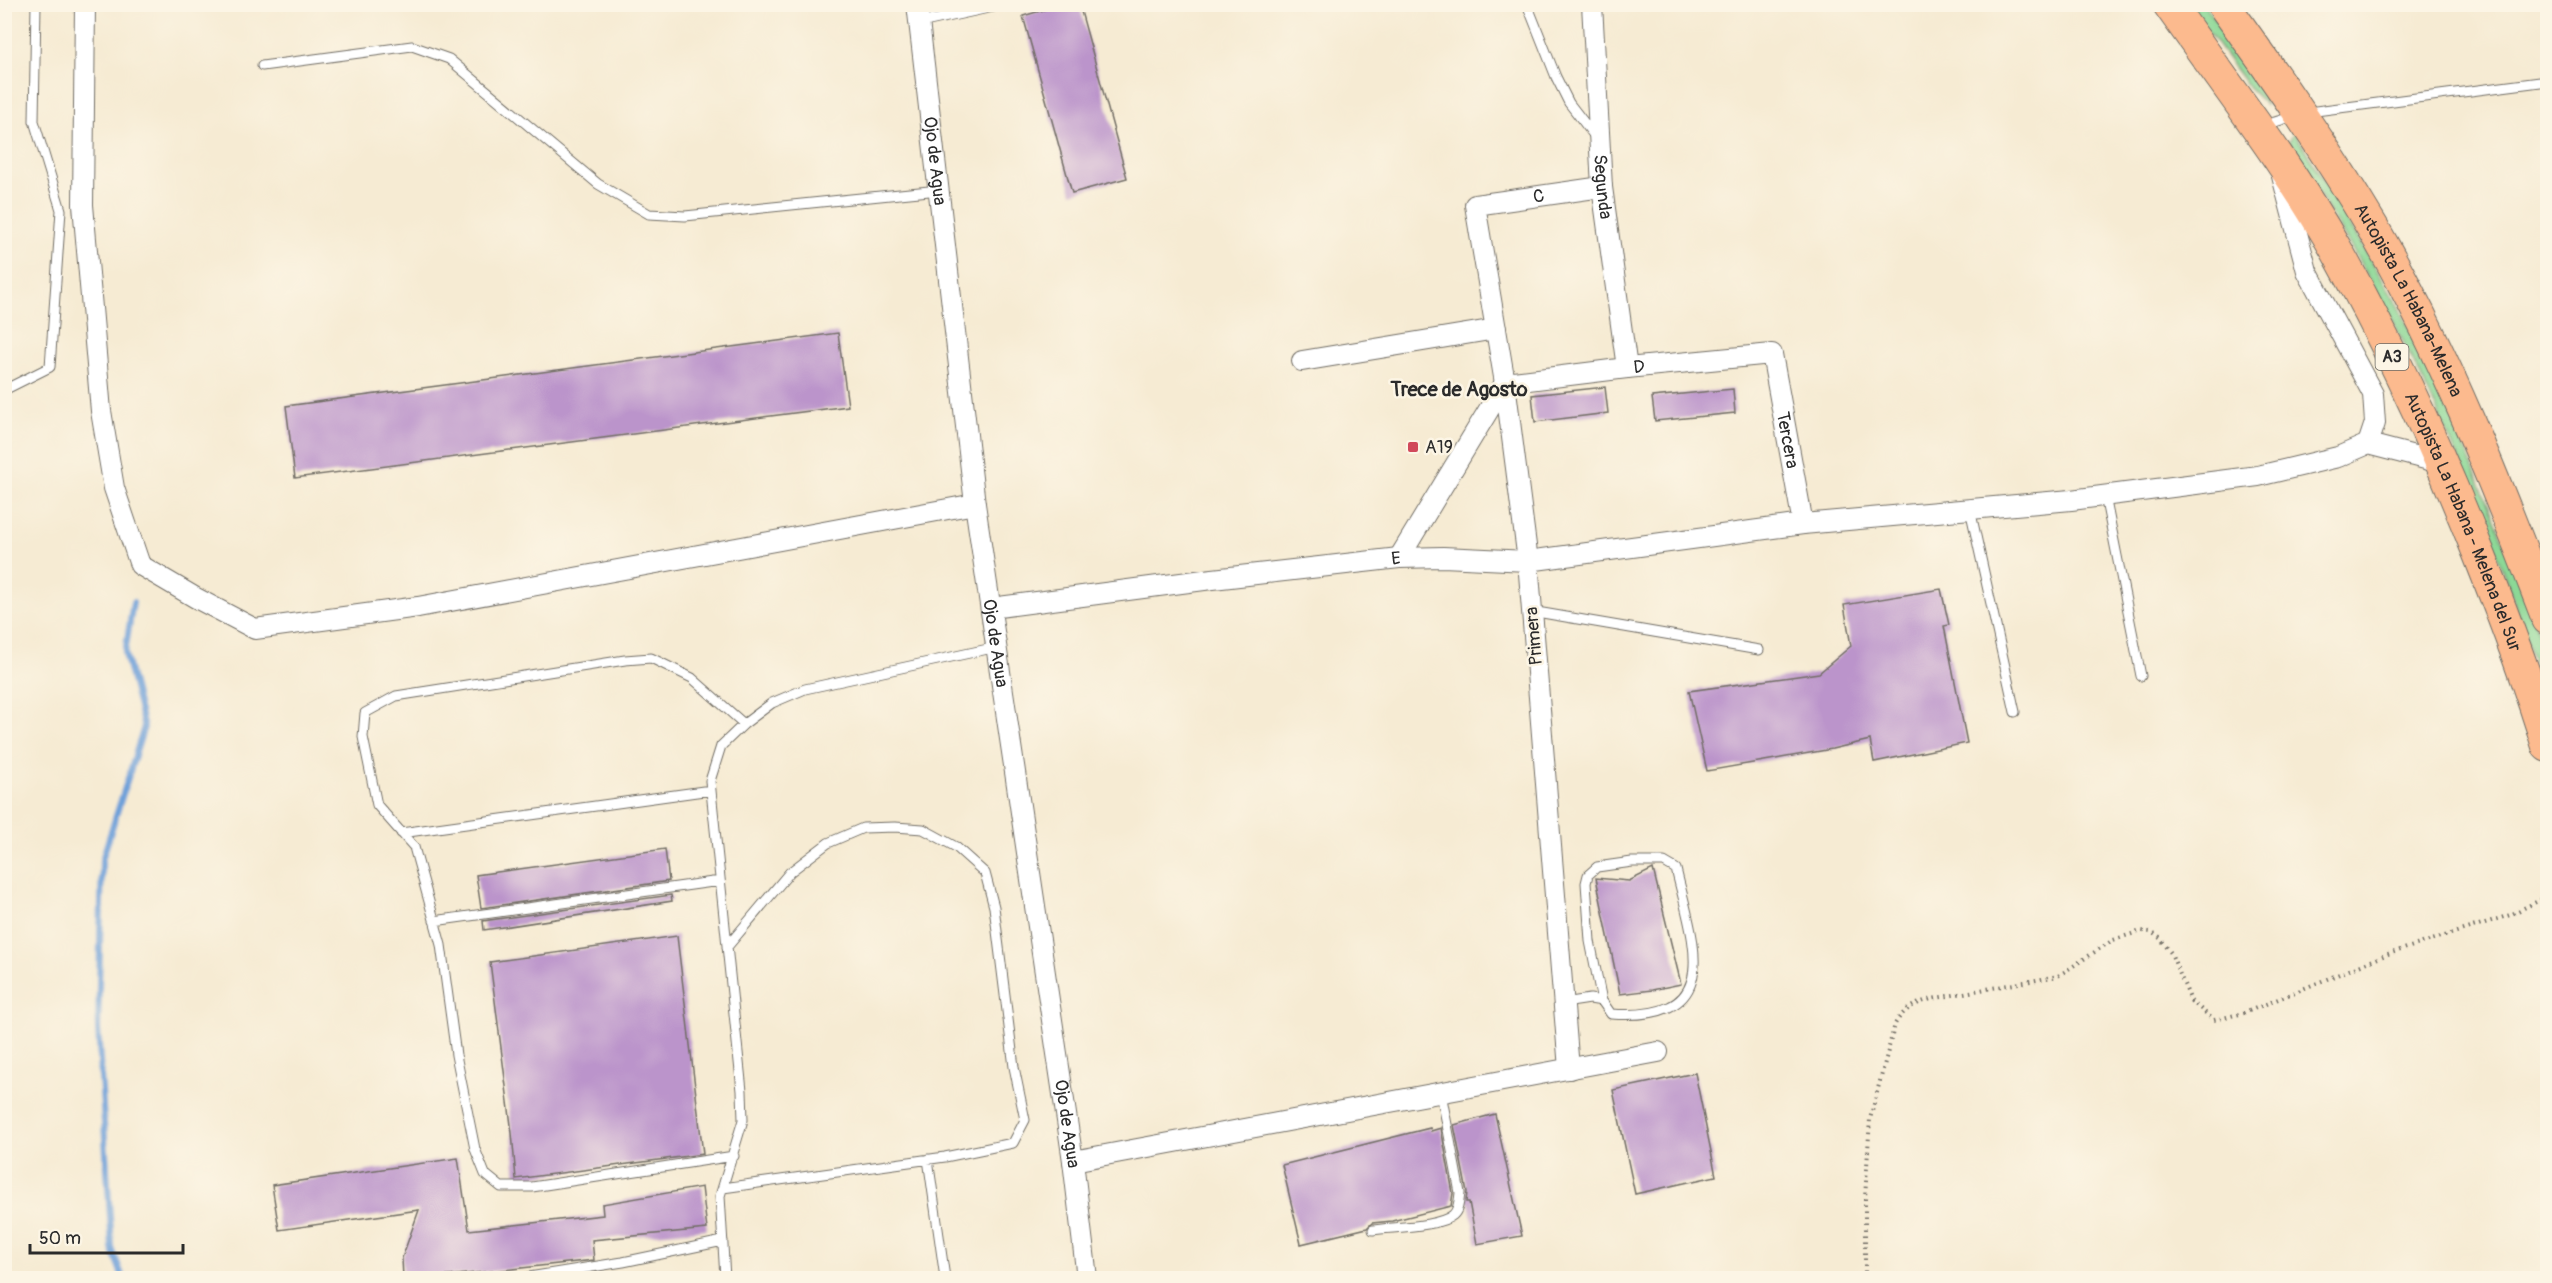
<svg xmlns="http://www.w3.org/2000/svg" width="2552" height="1283" font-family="Pangolin,sans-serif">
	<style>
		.green { fill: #8cd896; stroke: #5c8260; stroke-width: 1.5 }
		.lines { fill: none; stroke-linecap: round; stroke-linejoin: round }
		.stream { stroke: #6ea0d9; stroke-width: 6 }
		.building { fill: #bb94cb }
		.service-casing { stroke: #726e66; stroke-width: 11 }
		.minor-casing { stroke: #726e66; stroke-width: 22 }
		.trunk-casing { stroke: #726e66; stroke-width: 34 }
		.path { stroke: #726e66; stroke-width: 4; stroke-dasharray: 1.5 4.5; stroke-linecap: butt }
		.service { stroke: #fff; stroke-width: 9 }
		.minor { stroke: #fff; stroke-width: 20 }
		.trunk { stroke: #fcba8e; stroke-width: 32 }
		.poi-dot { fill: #d1495b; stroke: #fcf5e5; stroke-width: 2 }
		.labels { text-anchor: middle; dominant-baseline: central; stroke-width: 5; stroke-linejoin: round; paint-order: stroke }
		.shield { fill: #fcf5e5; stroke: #6a6863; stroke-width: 1.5 }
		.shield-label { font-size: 16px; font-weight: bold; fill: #2b2b2b }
		.street-label { font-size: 18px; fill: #2b2b2b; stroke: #fcf5e5 }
		.poi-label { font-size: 18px; fill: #2b2b2b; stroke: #fcf5e5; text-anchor: start }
		.neighbourhood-label { font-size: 20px; font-weight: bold; fill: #2b2b2b; stroke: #fcf5e5 }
	</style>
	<rect width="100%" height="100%" fill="#fcf5e5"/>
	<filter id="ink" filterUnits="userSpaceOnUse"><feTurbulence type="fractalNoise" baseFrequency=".0167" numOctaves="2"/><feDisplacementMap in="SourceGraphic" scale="12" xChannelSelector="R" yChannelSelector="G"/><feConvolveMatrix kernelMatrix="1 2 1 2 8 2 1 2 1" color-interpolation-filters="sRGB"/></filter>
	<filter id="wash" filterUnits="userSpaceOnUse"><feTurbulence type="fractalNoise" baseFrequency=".008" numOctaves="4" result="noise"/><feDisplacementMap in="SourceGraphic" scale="24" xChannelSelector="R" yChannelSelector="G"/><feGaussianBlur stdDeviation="1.35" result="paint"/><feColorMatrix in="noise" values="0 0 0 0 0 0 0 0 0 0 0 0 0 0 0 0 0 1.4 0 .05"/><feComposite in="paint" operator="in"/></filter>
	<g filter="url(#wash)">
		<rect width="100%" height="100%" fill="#f6ebd3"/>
		<path class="green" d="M2188,5H2205L2262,83L2266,105L2251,90Z
			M2294,131L2397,304L2442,394L2527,597L2547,664V703C2507,573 2458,444 2394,324C2362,262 2324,203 2288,144Z"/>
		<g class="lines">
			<path class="stream" d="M123,1278L112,1248L98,1029L102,860L144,727L125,653L133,602"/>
		</g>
		<g id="blocks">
			<path class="building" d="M1064,4H1079L1127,178L1072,193L1023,16Z
				M838,333L848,406L295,478L286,406Z
				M1605,387L1608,413L1535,422L1532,395Z
				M1733,389L1735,413L1655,421L1652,397Z
				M1941,589L1949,625L1944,626L1967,743L1874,762L1870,740L1832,749L1707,771L1689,691L1819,673L1851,646L1844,605Z
				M665,849L669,881L481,908L476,875Z
				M1653,869L1681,984L1652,990L1620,994L1596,878L1629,881Z
				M671,895L672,901L484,930L483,921Z
				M677,936L703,1154L516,1179L512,1133L490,962Z
				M1695,1073L1716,1176L1635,1194L1613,1090Z
				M1495,1114L1522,1236L1477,1244L1469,1202H1466L1467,1192L1454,1125Z
				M1430,1128L1431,1131L1441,1128L1453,1193L1451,1206L1392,1221L1372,1223L1367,1228L1301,1244L1282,1165Z
				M458,1158L469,1230L603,1215L602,1204L702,1187L707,1229L592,1240L594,1260L430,1278H403L402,1258L419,1210L279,1230L272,1185Z"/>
		</g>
	</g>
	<g filter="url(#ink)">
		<use href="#blocks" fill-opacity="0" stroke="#726e66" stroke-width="1.5"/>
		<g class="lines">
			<g class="service-casing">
				<path id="service" d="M1527,4L1556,77L1569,103L1596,138
					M920,23L1007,4
					M262,66L412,46L449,59L598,184L649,214L685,216L939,190
					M2308,112L2548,81
					M2262,126L2294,116
					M4,390L50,367L61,210L34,121L36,4
					M2105,496L2141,676
					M1970,509L2015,712
					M1531,611L1759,650
					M401,833L711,790
					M434,921L720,881
					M1564,1003L1590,999L1602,1001L1611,1014C1726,1022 1694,945 1676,869L1664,862H1632L1597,867L1588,875L1586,883L1590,941L1602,1001
					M734,1156L532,1187H501L485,1174L475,1149L456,1055L441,945L414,847L377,805L363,737L365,713L396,696L625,660L651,658L692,678L744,724
					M928,1159L945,1278
					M723,1188L945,1157L1013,1143L1025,1120L1014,1067L994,907L985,873L956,847L923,829L895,827L863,828L828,843L790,872L727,947
					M1373,1230C1392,1227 1439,1227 1453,1215C1459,1210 1459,1200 1460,1193L1441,1093
					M523,1278L623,1262L723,1241
					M725,1278L720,1196L743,1120L742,1091L710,781L721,746L744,724L772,703L805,689L997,647"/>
			</g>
			<g class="minor-casing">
				<g id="minor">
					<path d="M85,4L83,205L101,411L114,488L140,565L196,598L255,629L418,607L975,504"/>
					<path id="s1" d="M917,4L975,504L1073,1161L1087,1278"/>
					<path id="s2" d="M1592,4L1602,187L1627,368"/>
					<path d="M2282,176L2307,271L2373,394L2375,423L2368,444"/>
					<path d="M1302,361L1496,329"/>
					<path id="s3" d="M1505,383L1627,368L1772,354L1803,524"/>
					<path d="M1399,558L1505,383"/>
					<path id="s4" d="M991,608L1204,580L1399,558L1443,557L1528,561L1803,524L2071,500L2258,476L2338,457L2368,444L2441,463"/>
					<path id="s5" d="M1569,1069L1528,561L1505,383L1475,205L1602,187"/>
					<path d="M1073,1161L1658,1052"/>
				</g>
			</g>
			<g class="trunk-casing">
				<g id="trunk">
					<path id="s6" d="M2169,4C2226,85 2288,164 2337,251C2391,348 2438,450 2479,554C2504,617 2528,680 2548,746"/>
					<path id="s7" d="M2223,4C2276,78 2328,152 2374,230C2445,353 2497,486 2548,619"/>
				</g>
			</g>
			<path class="path" d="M1865,1278V1198L1870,1119L1895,1024C1904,1009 1914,1004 1931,999L2058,976L2113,940L2141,931L2151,932L2160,938L2171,953L2191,1001L2214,1020L2244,1013L2388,954L2510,915L2548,896"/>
			<use href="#service" class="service"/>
			<use href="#minor" class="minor"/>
			<use href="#trunk" class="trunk"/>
		</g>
	</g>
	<rect class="poi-dot" x="1407" y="441" width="12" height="12" rx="3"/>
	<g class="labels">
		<rect class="shield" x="2375.5" y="344" width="33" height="26" rx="4.5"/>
		<g class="shield-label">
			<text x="2392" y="357">A3</text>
		</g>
		<g class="street-label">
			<text stroke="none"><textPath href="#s1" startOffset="158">Ojo de Agua</textPath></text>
			<text stroke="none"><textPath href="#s2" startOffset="183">Segunda</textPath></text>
			<text stroke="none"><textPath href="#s5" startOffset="934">C</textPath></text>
			<text stroke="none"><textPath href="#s7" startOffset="350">Autopista La Habana-Melena</textPath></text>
			<text stroke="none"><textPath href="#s3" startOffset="135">D</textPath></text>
			<text stroke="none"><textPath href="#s3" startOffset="356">Tercera</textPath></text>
			<text stroke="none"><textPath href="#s6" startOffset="598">Autopista La Habana - Melena del Sur</textPath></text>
			<text stroke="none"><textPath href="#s4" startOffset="408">E</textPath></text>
			<text transform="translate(1534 636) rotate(-95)">Primera</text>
			<text stroke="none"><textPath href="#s1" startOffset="644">Ojo de Agua</textPath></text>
			<text stroke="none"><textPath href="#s1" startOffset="1130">Ojo de Agua</textPath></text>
		</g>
		<g class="poi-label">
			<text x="1425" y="447">A19</text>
		</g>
		<g class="neighbourhood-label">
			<text x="1459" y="389">Trece de Agosto</text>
		</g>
	</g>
	<rect width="2552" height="1283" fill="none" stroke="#fcf5e5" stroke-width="24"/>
	<path d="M30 1244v9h153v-9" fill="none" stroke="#2b2b2b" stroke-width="3"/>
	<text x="39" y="1244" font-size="18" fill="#2b2b2b" stroke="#fcf5e5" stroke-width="4.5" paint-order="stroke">50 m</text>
</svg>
